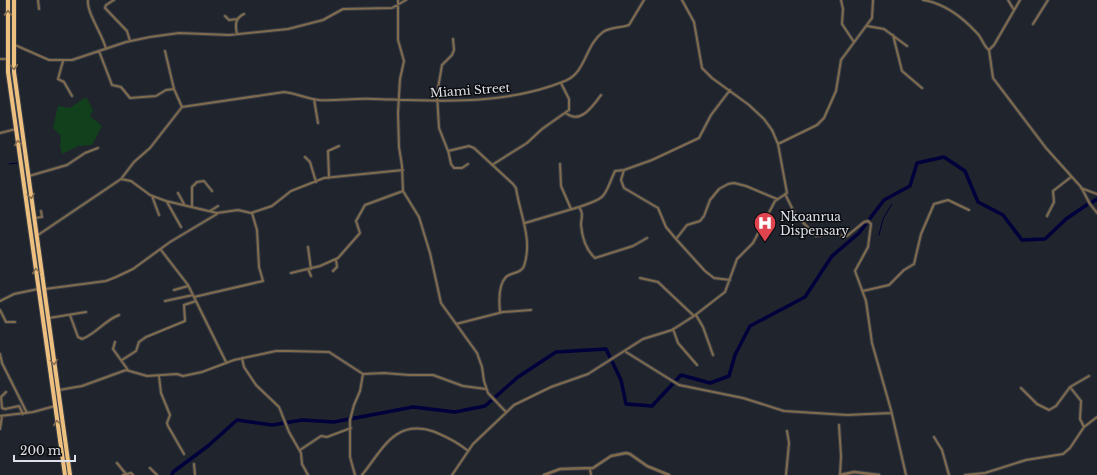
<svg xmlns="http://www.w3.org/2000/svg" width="1097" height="475" font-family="'Libre Baskerville',serif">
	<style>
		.green { fill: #12401c }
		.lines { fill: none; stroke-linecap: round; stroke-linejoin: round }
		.stream { stroke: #00003a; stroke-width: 1 }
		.river { stroke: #00003a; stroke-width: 3.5 }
		.minor-casing { stroke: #3a3e47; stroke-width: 4 }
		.tertiary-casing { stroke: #3a3e47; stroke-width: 4.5 }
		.trunk-casing { stroke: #3a3e47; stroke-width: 6 }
		.minor { stroke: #806b4c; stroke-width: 2 }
		.tertiary { stroke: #806b4c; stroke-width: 2.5 }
		.trunk { stroke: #eec080; stroke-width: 4 }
		.oneway { stroke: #886f4e }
		.labels { text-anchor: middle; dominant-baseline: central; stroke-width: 3; stroke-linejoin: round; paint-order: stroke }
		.street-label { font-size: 12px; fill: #dde0e6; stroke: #0b0d11 }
		.poi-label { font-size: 12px; fill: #dde0e6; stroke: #0b0d11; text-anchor: start }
	</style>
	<rect width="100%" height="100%" fill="#1f242d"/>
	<path class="green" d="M86,97L93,110L90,116L102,126L92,145L78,146L62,154L60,146L61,136L53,128L58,106L70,108Z"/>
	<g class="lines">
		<path class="stream" d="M9,164L18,163
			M879,235L883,219L892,204"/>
		<path class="river" d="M1091,203L1097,199
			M172,475L173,472L208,446L237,420L272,425L302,420L334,422L413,407L455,412L485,406L518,377L556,352L606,349L621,380L626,404L652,406L681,375L710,383L729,376L735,355L750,326L805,297L832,256L859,233L884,200L910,186L917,163L944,157L965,171L978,202L1003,215L1022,240L1045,239L1066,219L1088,204"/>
		<g class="minor-casing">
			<path id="minor" d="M38,0L39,9
				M88,0C86,12 103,35 106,49
				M114,0L106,5L105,8L127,31L130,41
				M398,0V40L404,61L400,79L398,113L399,147L402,166L403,191L419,217L430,253L441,303L477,353L482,367L484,381L488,393L506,412
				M841,0L843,9L842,24L854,42
				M923,0C943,3 962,17 976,32C982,37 983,46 989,50L994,45L1020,0
				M1008,0L1014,10
				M225,16L229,20L238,19
				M1033,24L1048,0
				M867,26L884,29L907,46
				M237,34C235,25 235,18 244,14
				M893,35L902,71L922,88
				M453,39L454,50L452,55L442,65L437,94L439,128L448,151L469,146L474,148L513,184L516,188C520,215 533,239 524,266C521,274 511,272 506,277C498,285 499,302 500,312
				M15,45L49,60H72L126,42L150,37L179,33L229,35L288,29L323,20L343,9L392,8L406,0
				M989,50L993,78L1046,148L1081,187L1090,204L1097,213
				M99,51L112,85L121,87L130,98L156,96L166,90L174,89
				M165,51L174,89L182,107
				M0,59H8
				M63,61L58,79L64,82L72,96
				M314,99L318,123
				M566,113C580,125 593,106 601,95
				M0,133L16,129
				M778,144L817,125L824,118L836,91L841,60L872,18L873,0
				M448,150L451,164L454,168H462L468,164
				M305,157L310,162L316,182
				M560,164L561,186L571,209
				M492,165L527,143L542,129L569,110V99L561,83
				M29,176L67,165L85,153L98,148
				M329,178L328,151L339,146
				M121,179L131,181L150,195L166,201L217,213L238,210L251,213L272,206L291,191L324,178L403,170
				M1081,188L1097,194
				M178,193L184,204
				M785,194L795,214L816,236L830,234L847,236L864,222L868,221L871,224L868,247L855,271L866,301L872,343L891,410L906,475
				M152,196L159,215
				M167,202L181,227
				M192,207V187L197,182L204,181L212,191
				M579,207C609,197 603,197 615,171L624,170
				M210,211L218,206
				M1047,216L1054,202L1053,191L1071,177
				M34,218L42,217L41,211
				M525,223L579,207C584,214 581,218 581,225C582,236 586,250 595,258L633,246L647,238
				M38,235L121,179L134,162L150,148L182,107L284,92C296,93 307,99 319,100C337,101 355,98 374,99C439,101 503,106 565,81C586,73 585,45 603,32C610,27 621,28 629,25L644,0
				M676,239L687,225L700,221L704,216L710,200L719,189L728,184L734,183L746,186L777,199
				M308,247L311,269
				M161,250L188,285L226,362
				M308,269L311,276
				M333,271L337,267L336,259
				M291,273L320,266L338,258L360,233L356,221L365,205L403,191
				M640,278L658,282L694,316
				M730,280L714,278L705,271L676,239L666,227L658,208L624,188L621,180L624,170L652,160L699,138L711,115L730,90
				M45,289L106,281L116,277L133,269L170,242L217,214
				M174,290L188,286
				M863,291L889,285L904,270L914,264L921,234L934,204L948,200L969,210
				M194,297L263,281L259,267L257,230L252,213
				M0,301L14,294L38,289
				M165,301L193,295
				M0,310L6,322H15
				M70,315L78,337L82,339C96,334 105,320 119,315
				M696,315L703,327L713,355
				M49,318L86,312
				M456,324L503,312L531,310
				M673,329L678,343L697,365
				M115,342L113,349L128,370
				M626,352L679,385L743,398L784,411L847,415L891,413
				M0,354L2,363L27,413
				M242,358L244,367L256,385L279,407L289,432L301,453L302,464L308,475
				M122,360L136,351L139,342L146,337L185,321L184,305L196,301
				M159,376L161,393L170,415L167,423L168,426L184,454
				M1070,387L1081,401L1080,419L1084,427
				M1021,388L1037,404L1049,410L1056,406L1070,387L1089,376
				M59,390L82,386L126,370L147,376L177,374L183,376L202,372L234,360L276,351H289L329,352L363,374L384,373L409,375H433L463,386L486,389
				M6,392L1,397L2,408L5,409L19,406L23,414
				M0,416L33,412L55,406
				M839,425L841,456L840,475
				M0,429L2,416
				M934,437L942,450L949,475
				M300,450L321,436L327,437L351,428
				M117,463L126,474
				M194,464L195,475
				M150,468L157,475
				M590,469L591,475
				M123,475L131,473L133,475
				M355,475L350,457V420L354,405L360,391L363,374
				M362,475C383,449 395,418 435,432C447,437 457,442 467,450
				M452,475L473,444L514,405L551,387L588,374L643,339L672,330L694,316L725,292L737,259L753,243L775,201L787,193L778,144L772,130L764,119L749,105L712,78L702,68L694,22L682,0
				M786,475L789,443L787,431
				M965,475L985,473L1026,460L1063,454L1070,448L1084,427L1097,417"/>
		</g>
		<g class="tertiary-casing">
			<path id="tertiary" d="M544,475L560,469L593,468L611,456L626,453L630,454L647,466L669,475
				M840,475L854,472L879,475"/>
		</g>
		<g class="trunk-casing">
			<path id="trunk" d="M8,0V72L65,475
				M14,0V72L70,475"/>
		</g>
		<use href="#minor" class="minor"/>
		<use href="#tertiary" class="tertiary"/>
		<use href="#trunk" class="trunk"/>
	</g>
	<defs><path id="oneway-chevron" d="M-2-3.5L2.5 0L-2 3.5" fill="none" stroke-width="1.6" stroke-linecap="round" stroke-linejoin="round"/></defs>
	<g class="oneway">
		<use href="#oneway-chevron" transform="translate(8 13) rotate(-88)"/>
		<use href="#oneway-chevron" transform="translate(14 67) rotate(87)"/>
		<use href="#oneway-chevron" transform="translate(18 143) rotate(-98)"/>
		<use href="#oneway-chevron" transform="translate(31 196) rotate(81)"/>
		<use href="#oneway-chevron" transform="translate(36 271) rotate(-98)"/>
		<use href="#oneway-chevron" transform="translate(54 362) rotate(82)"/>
		<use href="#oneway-chevron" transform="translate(57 423) rotate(-98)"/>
	</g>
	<defs>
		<g id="hospital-pin" transform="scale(1.15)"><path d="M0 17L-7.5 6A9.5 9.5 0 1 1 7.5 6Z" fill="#e0444e" stroke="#0b0d11"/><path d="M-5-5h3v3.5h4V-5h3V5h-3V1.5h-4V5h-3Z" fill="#fff"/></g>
	</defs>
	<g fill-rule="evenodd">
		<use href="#hospital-pin" x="765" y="223"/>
	</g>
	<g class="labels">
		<g class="street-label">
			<text transform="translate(470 90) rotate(-4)">Miami Street</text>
		</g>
		<g class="poi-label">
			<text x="780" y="216">Nkoanrua<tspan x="780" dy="14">Dispensary</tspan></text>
		</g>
	</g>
	<path d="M14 455v6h61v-6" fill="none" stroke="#dde0e6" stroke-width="2"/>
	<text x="20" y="455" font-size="12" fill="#dde0e6" stroke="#0b0d11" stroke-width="3" paint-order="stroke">200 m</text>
</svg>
